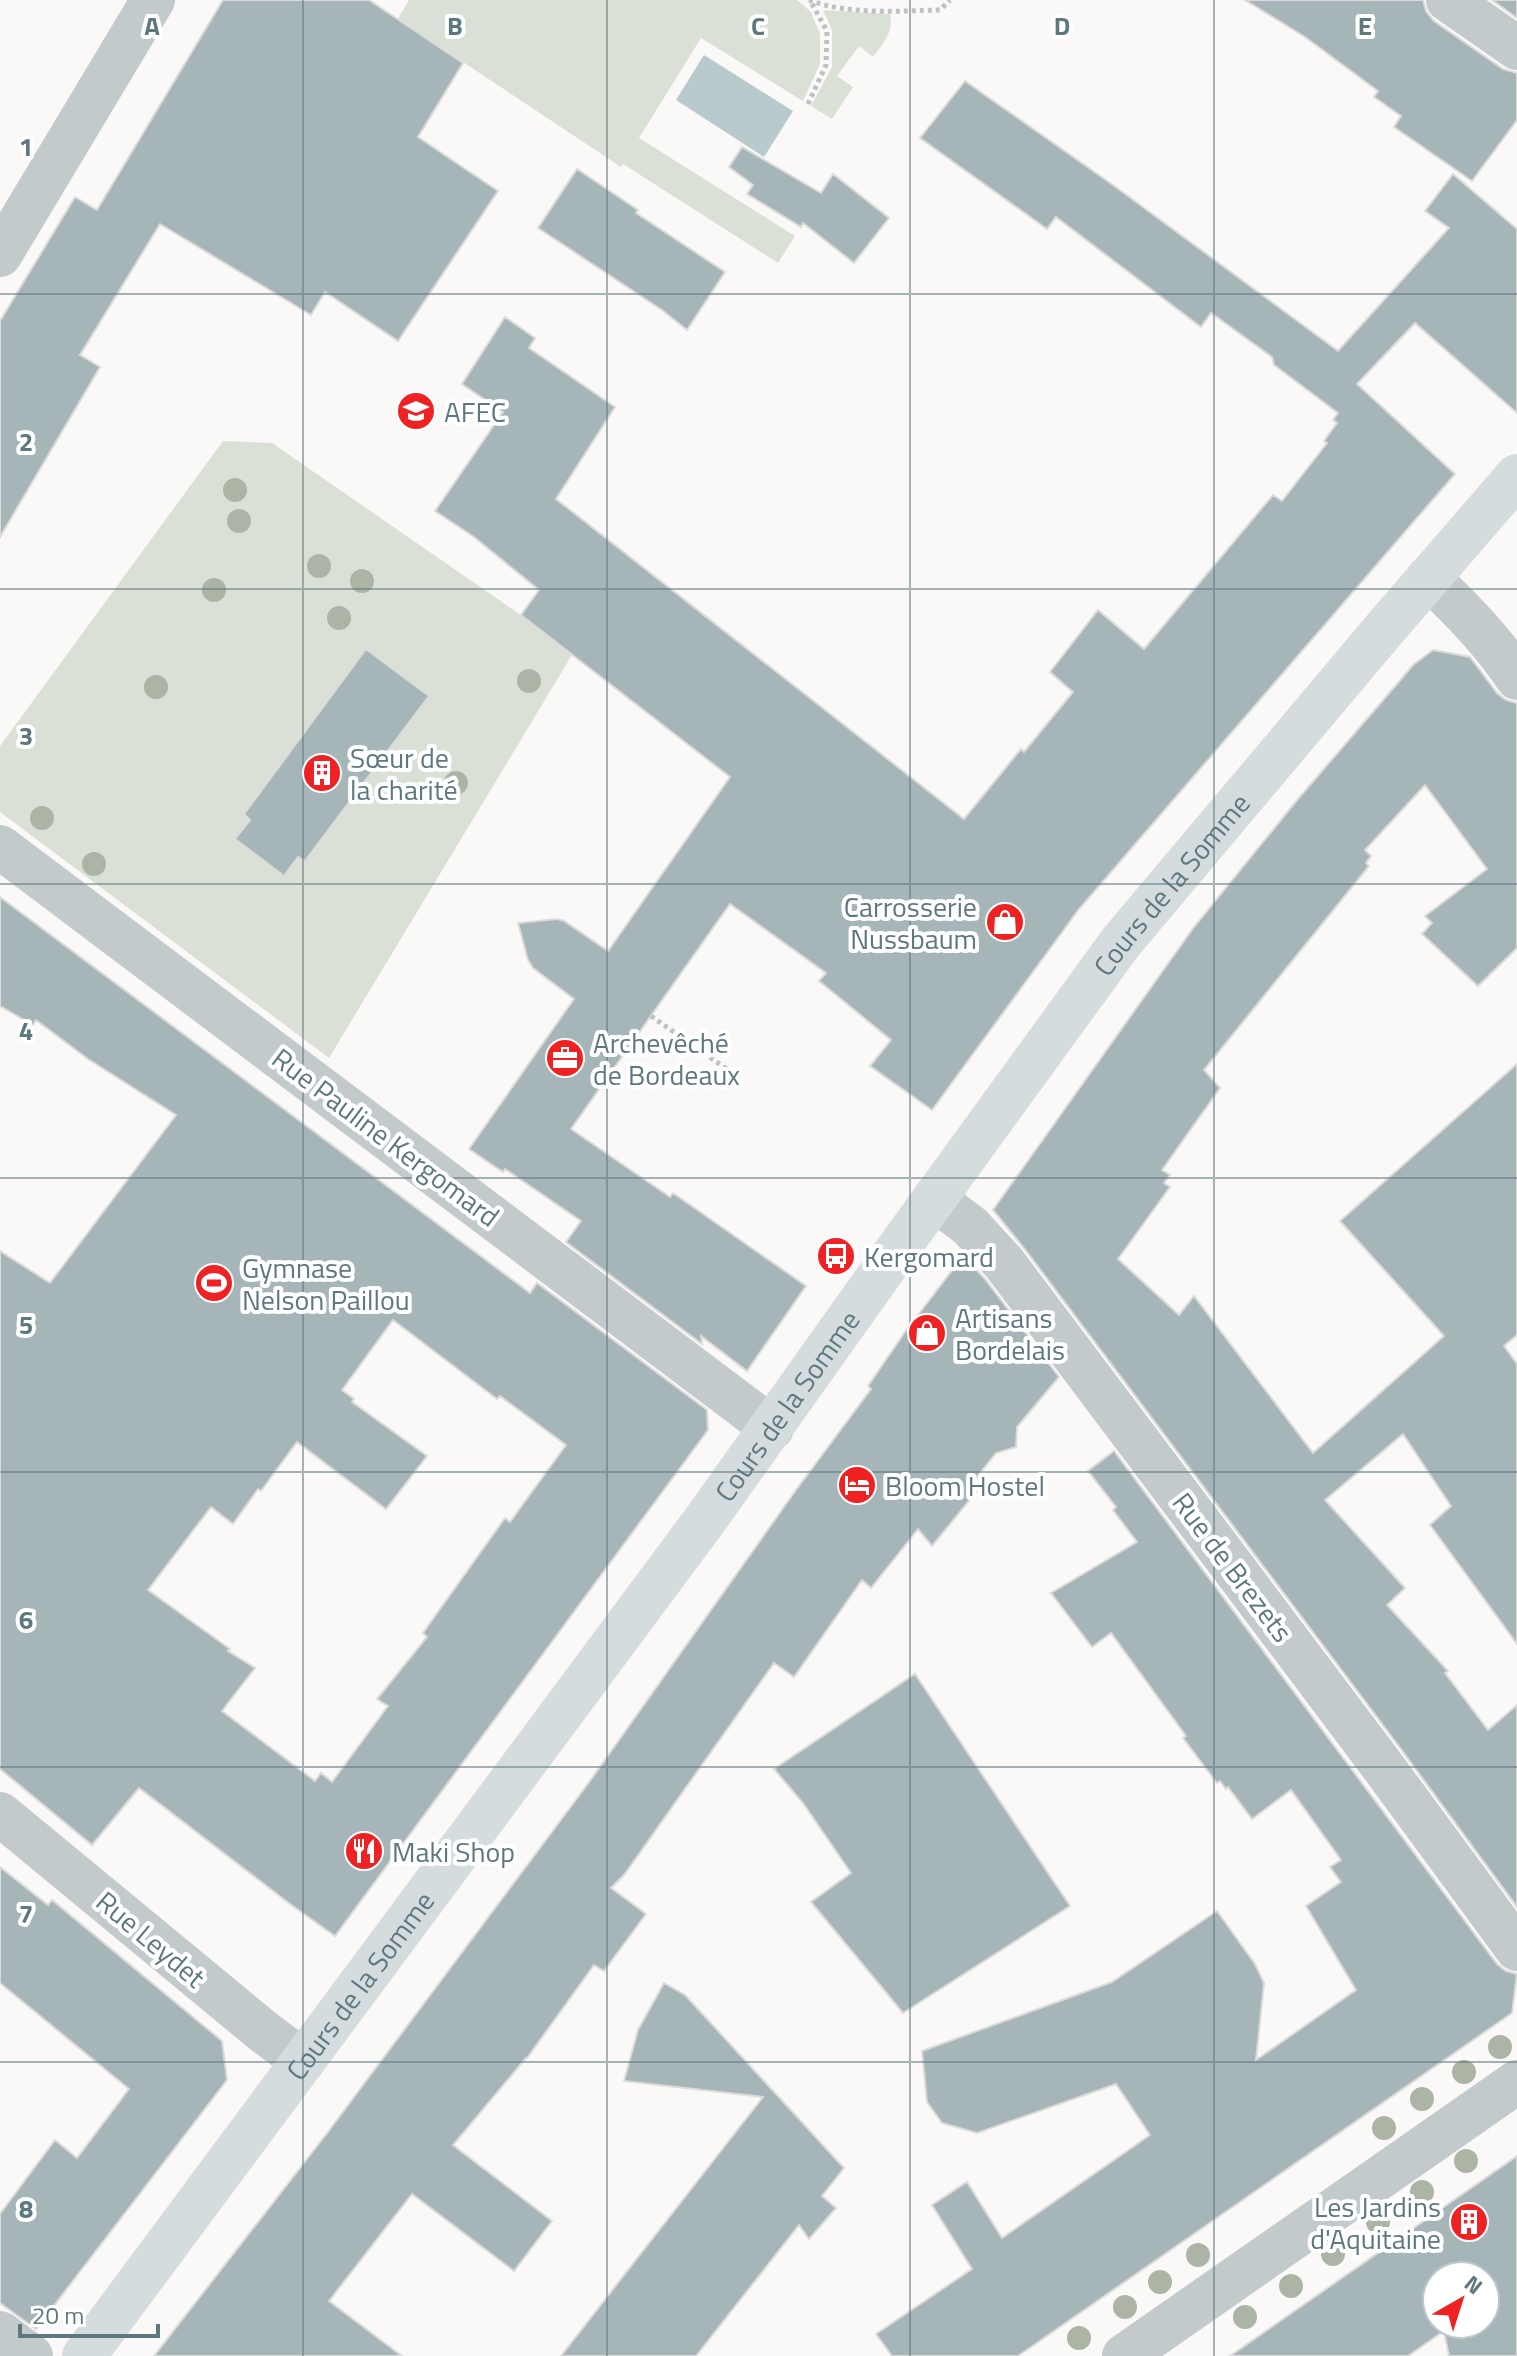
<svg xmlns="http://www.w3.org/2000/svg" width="1517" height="2356" font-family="'Titillium Web',sans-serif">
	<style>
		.green { fill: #dbe0d6 }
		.water { fill: #b8cacb }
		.building { fill: #a6b5b8; stroke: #dcdbd9; stroke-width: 2; fill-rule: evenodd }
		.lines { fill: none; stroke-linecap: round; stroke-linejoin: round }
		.path { stroke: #bdc2c4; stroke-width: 5; stroke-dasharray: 4 4; stroke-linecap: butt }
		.minor { stroke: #c2cacc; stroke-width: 44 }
		.tertiary { stroke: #c2cacc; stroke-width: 44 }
		.secondary { stroke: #d5dcde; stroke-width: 44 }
		.tree { fill: #acb4a5 }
		.grid { fill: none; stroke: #5e787f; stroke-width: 2; stroke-opacity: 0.55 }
		.labels { text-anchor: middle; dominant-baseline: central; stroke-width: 8; stroke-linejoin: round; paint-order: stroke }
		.poi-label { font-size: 28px; fill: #5e787f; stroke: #fff; text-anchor: start }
		.street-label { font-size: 28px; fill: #5e787f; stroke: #fff }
		.grid-label { font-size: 26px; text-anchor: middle; font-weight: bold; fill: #5e787f; stroke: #fff; stroke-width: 8; stroke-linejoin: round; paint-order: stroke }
	</style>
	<rect width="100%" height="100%" fill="#faf9f7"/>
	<path class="green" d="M409,0H797L811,12L820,34V64L803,101L701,38L639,138L795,236L778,263L623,164L621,167L398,19Z
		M823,10L890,14C894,32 884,42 873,57L859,46L837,76L853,87L832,119L811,106L832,67V30Z
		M223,441L272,443L521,615L572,655L329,1058L0,812V746Z"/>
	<path class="water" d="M704,55L793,111L764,157L676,100Z"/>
	<path class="building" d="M223,0H369L463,63L418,137L498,191L398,341L325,292L311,315L160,224L80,355L100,367L0,537V321L75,197L97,210Z
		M1245,0H1423L1426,11L1434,21L1503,69L1517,73V120L1472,181L1394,127L1401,116L1374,97L1378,91L1305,37Z
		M1492,0H1517V18Z
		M965,81L1113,185L1338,351L1449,228L1425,211L1453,174L1517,229V413L1415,323L1357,384L1455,474L1079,909L932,1110L870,1066L891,1040L819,981L826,973L730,904L571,1129L670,1197L673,1193L806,1286L747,1371L701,1336L702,1344L566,1242L581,1221L505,1169L503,1172L469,1149L574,999L533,968L528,960L518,923L557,919L564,921L608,951L730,777L521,615L539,590L474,537L435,511L503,412L462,384L505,317L535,338L529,348L615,407L556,499L964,819L1021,749L1024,752L1073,692L1050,672L1098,610L1144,649L1273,495L1282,501L1327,443L1324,441L1337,423L1333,420L1338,413L1274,365L1272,357L1211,313L1201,327L1056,217L1047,229L920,138Z
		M742,147L821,193L833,174L889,218L854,263L803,223L801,227L747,194L753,185L729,167Z
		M577,169L638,210L636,213L725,272L687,330L662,310L538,228Z
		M366,649L429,696L305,861L298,857L284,876L235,839L250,820L244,814Z
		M1433,650L1470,657L1497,693L1506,700L1517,703V948L1478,986L1422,934L1432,923L1425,916L1487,869L1425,785L1365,850L1371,856L1366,863L1369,866L1204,1070L1220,1088L1162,1170L1170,1175L1164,1183L1170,1187L1118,1259L1179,1315L1194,1296L1313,1453L1444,1336L1340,1221L1517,1064V1335L1504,1346L1517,1364V1644L1430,1525L1451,1506L1403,1434L1325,1500L1405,1588L1387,1605L1448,1671L1445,1673L1488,1730L1517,1705V1907L1401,1749L1024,1248L993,1210L1194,927L1298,799L1397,684L1413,665Z
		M0,897L530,1293L537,1283L707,1410L708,1430L335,1936L290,1904L139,1788L92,1845L0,1769V1251L50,1283L176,1115L88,1059L36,1020L33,1025L0,1006ZM393,1320L497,1399L500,1396L566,1445L510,1522L505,1518L423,1633L427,1637L377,1699L388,1706L332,1782L321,1773L315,1781L222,1711L255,1668L228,1651L230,1649L148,1590L211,1507L233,1524L258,1489L261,1491L297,1442L386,1509L427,1456L352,1402L354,1399L342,1390Z
		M960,1260H967L985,1279L1059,1377L1017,1427L1016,1447L996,1453L972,1483L977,1491L932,1546L918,1529L871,1588L862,1580L794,1677L774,1663L624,1875L611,1888L646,1914L604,1971L594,1965L527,2058H526L453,2145L552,2221L514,2271L412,2194L329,2301L402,2356H154L328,2132L590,1781L796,1490L871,1389L868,1386L905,1332Z
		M1114,1451L1497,1964L1506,1971L1517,1974L1512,2013L1018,2356H892L876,2334L972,2269L932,2205L967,2182L1002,2238L1150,2135L1116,2084L977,2133L942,2123L927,2102L922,2051L1112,1982L1217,1911L1255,1964L1264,1983L1256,2060L1356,1990L1306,1906L1341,1882L1330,1867L1341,1860L1291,1790L1252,1819L1228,1787L1226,1789L1220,1781L1217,1783L1183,1738L1186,1736L1111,1633L1092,1647L1051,1593L1137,1542L1113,1510L1116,1507L1088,1471Z
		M915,1674L1070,1906L903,2013L811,1902L851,1873L803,1803L774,1769Z
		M0,1867L48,1905L52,1900L222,2041L227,2080L36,2329L0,2303V2214L55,2140L77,2158L129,2089L0,1983Z
		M664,1983L685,1995L844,2168L822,2196L836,2208L809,2239L799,2225L696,2356H561L763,2097L624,2081L638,2030Z
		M1517,2156V2356H1449L1444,2331L1408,2356H1230ZM1437,2276H1485V2324H1437Z"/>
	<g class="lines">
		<path class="path" d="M809,0C847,15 899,11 940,10L950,0
			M808,104L826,65L827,31L811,2
			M651,1016L741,1079"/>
		<path class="minor" d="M1448,0L1517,48
			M0,255L153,0
			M1428,578C1461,608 1492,640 1517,678
			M0,847L772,1428
			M934,1199L970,1226L1004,1263L1381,1764L1517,1949
			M0,1814L264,2032L303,2061
			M0,2333L31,2356"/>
		<path class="tertiary" d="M1124,2356L1517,2082"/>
		<path class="secondary" id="s1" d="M84,2356L705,1520L900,1246L1121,942L1387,626L1517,476"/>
	</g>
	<g class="tree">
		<circle cx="235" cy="490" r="12"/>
		<circle cx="239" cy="521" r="12"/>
		<circle cx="319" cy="566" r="12"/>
		<circle cx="362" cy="581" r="12"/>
		<circle cx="214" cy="590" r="12"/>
		<circle cx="339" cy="618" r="12"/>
		<circle cx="529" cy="681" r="12"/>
		<circle cx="156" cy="687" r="12"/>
		<circle cx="456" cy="783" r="12"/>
		<circle cx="42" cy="818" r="12"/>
		<circle cx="94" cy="864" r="12"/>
		<circle cx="1500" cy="2047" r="12"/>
		<circle cx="1464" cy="2072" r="12"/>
		<circle cx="1422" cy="2099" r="12"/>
		<circle cx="1384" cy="2128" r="12"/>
		<circle cx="1466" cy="2161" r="12"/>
		<circle cx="1422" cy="2192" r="12"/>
		<circle cx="1378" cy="2222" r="12"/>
		<circle cx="1333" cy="2254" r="12"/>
		<circle cx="1198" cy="2255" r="12"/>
		<circle cx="1160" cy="2282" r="12"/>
		<circle cx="1291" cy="2286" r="12"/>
		<circle cx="1125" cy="2307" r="12"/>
		<circle cx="1245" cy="2317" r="12"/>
		<circle cx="1079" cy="2338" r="12"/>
	</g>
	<path class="grid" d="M303,0V2356M607,0V2356M910,0V2356M1214,0V2356M0,294H1517M0,589H1517M0,884H1517M0,1178H1517M0,1472H1517M0,1767H1517M0,2062H1517"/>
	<defs>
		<g id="university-disc" transform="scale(2)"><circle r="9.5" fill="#f02123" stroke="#fff"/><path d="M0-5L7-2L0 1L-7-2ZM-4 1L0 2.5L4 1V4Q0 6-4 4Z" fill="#fff"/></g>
		<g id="building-disc" transform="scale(2)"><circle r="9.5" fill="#f02123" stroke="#fff"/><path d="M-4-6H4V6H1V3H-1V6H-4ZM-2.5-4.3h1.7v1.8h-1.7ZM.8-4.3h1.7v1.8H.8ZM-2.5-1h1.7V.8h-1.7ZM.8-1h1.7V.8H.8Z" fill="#fff"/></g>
		<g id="shop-disc" transform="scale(2)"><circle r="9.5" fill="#f02123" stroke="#fff"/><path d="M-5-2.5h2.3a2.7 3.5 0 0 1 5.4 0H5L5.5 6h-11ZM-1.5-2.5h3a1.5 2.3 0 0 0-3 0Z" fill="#fff"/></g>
		<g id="office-disc" transform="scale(2)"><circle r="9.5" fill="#f02123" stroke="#fff"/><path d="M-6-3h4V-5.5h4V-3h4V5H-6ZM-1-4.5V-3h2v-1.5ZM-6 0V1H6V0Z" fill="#fff"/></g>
		<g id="bus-disc" transform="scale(2)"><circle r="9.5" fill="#f02123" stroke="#fff"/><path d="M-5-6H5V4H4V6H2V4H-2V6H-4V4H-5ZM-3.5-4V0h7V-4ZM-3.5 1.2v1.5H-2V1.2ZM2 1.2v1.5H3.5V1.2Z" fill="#fff"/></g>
		<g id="stadium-disc" transform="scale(2)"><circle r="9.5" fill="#f02123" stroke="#fff"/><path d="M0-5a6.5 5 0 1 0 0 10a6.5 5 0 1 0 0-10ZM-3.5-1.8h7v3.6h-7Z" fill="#fff"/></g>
		<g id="hotel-disc" transform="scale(2)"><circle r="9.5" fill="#f02123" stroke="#fff"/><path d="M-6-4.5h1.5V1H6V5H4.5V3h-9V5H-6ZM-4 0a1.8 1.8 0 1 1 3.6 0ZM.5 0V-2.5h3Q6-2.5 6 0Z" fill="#fff"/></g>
		<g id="restaurant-disc" transform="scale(2)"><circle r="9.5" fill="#f02123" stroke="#fff"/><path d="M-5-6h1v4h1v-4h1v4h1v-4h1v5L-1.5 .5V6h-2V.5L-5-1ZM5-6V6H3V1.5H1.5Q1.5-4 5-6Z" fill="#fff"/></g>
	</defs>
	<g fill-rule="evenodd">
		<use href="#university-disc" x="416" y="411"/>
		<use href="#building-disc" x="322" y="773"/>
		<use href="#shop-disc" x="1005" y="922"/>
		<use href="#office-disc" x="565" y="1058"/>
		<use href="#bus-disc" x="836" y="1256"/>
		<use href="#stadium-disc" x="214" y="1283"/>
		<use href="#shop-disc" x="927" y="1333"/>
		<use href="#hotel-disc" x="857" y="1485"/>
		<use href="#restaurant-disc" x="364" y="1851"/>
		<use href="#building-disc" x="1469" y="2222"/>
	</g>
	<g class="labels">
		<g class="poi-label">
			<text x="444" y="411">AFEC</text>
			<text x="350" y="757">Sœur de<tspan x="350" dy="32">la charité</tspan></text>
			<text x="977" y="906" text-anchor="end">Carrosserie<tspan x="977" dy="32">Nussbaum</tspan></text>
			<text x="593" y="1042">Archevêché<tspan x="593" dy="32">de Bordeaux</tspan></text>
			<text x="864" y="1256">Kergomard</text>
			<text x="242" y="1267">Gymnase<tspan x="242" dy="32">Nelson Paillou</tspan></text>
			<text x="955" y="1317">Artisans<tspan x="955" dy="32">Bordelais</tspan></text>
			<text x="885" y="1485">Bloom Hostel</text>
			<text x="392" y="1851">Maki Shop</text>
			<text x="1441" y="2206" text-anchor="end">Les Jardins<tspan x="1441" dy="32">d'Aquitaine</tspan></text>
		</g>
		<g class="street-label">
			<text stroke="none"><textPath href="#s1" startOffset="1830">Cours de la Somme</textPath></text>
			<text transform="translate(386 1137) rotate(37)">Rue Pauline Kergomard</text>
			<text stroke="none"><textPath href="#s1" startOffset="1182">Cours de la Somme</textPath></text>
			<text transform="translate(1233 1567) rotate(53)">Rue de Brezets</text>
			<text transform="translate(151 1939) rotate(40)">Rue Leydet</text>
			<text stroke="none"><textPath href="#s1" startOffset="462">Cours de la Somme</textPath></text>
		</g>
	</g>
	<g class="grid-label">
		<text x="152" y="35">A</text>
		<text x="455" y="35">B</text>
		<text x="758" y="35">C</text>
		<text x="1062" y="35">D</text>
		<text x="1365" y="35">E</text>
		<text x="26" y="156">1</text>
		<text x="26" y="451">2</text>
		<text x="26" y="745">3</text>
		<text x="26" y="1040">4</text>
		<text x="26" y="1334">5</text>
		<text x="26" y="1629">6</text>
		<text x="26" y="1923">7</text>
		<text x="26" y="2218">8</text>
	</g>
	<g transform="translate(1461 2300) rotate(39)"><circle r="38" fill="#ffffff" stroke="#bfc9cc" stroke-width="2"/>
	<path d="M0-6L14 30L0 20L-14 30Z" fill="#f02123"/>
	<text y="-12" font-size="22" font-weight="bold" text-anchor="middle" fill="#5e787f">N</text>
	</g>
	<path d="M20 2324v12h138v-12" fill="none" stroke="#5e787f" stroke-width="4"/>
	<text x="32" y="2324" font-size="24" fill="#5e787f" stroke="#ffffff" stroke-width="6" paint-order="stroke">20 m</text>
</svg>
